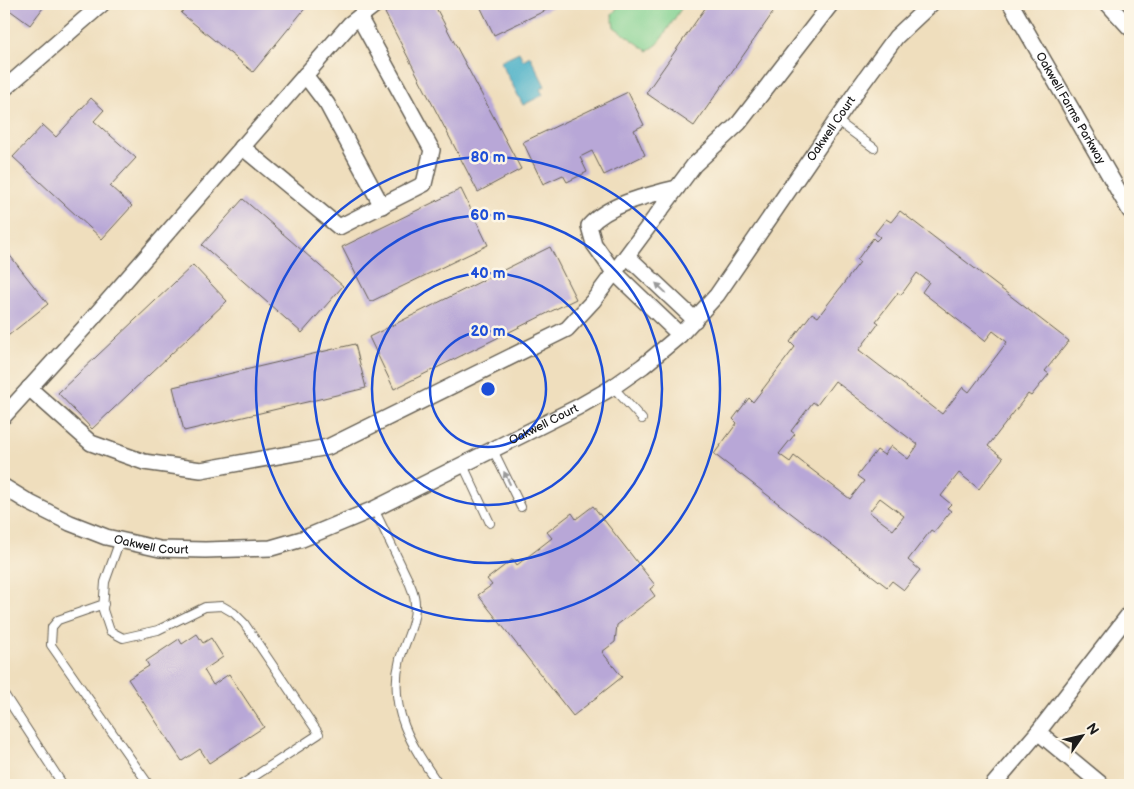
<svg xmlns="http://www.w3.org/2000/svg" width="1134" height="789" font-family="'Balsamiq Sans',sans-serif">
	<style>
		.green { fill: #81d191; stroke: #4e7656 }
		.water { fill: #49b0c8; stroke: #326672 }
		.building { fill: #b8a7d7; fill-rule: evenodd }
		.lines { fill: none; stroke-linecap: round; stroke-linejoin: round }
		.lane-casing { stroke: #666054; stroke-width: 10 }
		.street-casing { stroke: #666054; stroke-width: 18 }
		.lane { stroke: #fff; stroke-width: 8 }
		.street { stroke: #fff; stroke-width: 15 }
		.oneway { fill: #999 }
		.ring { fill: none; stroke: #1d4ed8; stroke-width: 2.5 }
		.labels { text-anchor: middle; dominant-baseline: central; stroke-width: 5; stroke-linejoin: round; paint-order: stroke }
		.street-label { font-size: 12px; fill: #1c1c1c; stroke: #fcf5e5 }
		.centre { fill: #1d4ed8; stroke: #fcf5e5; stroke-width: 2.5 }
		.ring-label { font-size: 15px; text-anchor: middle; font-weight: bold; fill: #1d4ed8; stroke: #fcf5e5; stroke-width: 5; stroke-linejoin: round; paint-order: stroke }
	</style>
	<rect width="100%" height="100%" fill="#fcf5e5"/>
	<filter id="ink" filterUnits="userSpaceOnUse"><feTurbulence type="fractalNoise" baseFrequency=".02" numOctaves="2"/><feDisplacementMap in="SourceGraphic" scale="10" xChannelSelector="R" yChannelSelector="G"/><feConvolveMatrix kernelMatrix="1 2 1 2 8 2 1 2 1" color-interpolation-filters="sRGB"/></filter>
	<filter id="wash" filterUnits="userSpaceOnUse"><feTurbulence type="fractalNoise" baseFrequency=".0096" numOctaves="4" result="noise"/><feDisplacementMap in="SourceGraphic" scale="20" xChannelSelector="R" yChannelSelector="G"/><feGaussianBlur stdDeviation="1.12" result="paint"/><feColorMatrix in="noise" values="0 0 0 0 0 0 0 0 0 0 0 0 0 0 0 0 0 1.4 0 .05"/><feComposite in="paint" operator="in"/></filter>
	<g filter="url(#wash)">
		<rect width="100%" height="100%" fill="#efdebd"/>
		<path class="green" d="M620,4H684L658,44L648,51L614,27L612,15Z"/>
		<path class="water" d="M519,52L523,60L530,56L545,86L540,89L543,95L523,105L500,61Z"/>
		<g id="blocks">
			<path class="building" d="M4,4H46L30,25L4,6Z
				M189,4H304L307,6L253,72L181,13Z
				M402,4H434L521,169L478,192L385,13Z
				M479,4H559L494,35Z
				M708,4H779L694,126L646,93Z
				M628,92L644,125L634,130L645,155L604,175L592,151L580,157L587,172L567,182L563,175L543,184L523,142Z
				M91,98L104,110L94,121L136,158L110,186L132,206L102,239L13,157L43,125L56,137Z
				M461,189L488,245L370,302L342,247Z
				M243,199L343,286L302,333L202,245Z
				M900,211L1069,341L1045,371L1049,374L1031,396L1028,394L988,446L1003,458L979,489L959,473L941,496L951,504L947,508L951,511L934,532L931,530L908,560L920,570L904,590L892,581L887,587L714,454L737,423L733,419L749,398L753,402L795,347L790,342L812,313L818,317L860,262L857,260L873,238L876,241L880,237L875,233L886,219L891,222ZM917,273L929,282L922,292L985,341L993,331L1007,342L969,392L963,387L942,414L859,350L879,323L876,321L898,293L901,295ZM835,381L918,445L908,459L891,446L884,455L877,450L857,476L864,481L850,499L794,456L790,462L779,454L795,434L791,431L813,402L817,405ZM880,498L904,516L893,530L869,512Z
				M550,247L576,299L394,389L369,337Z
				M4,248L48,304L4,339Z
				M193,265L227,301L92,429L58,393Z
				M355,344L366,388L184,431L173,387Z
				M593,506L655,585L650,589L655,596L617,625L615,642L602,652L622,677L573,716L478,595L492,585L487,579L513,559L517,565L552,538L547,532L572,513L576,519Z
				M197,634L203,643L211,638L223,657L204,670L213,685L229,674L264,727L209,763L200,749L182,761L128,679L149,666L146,661L179,639L182,644Z"/>
		</g>
	</g>
	<g filter="url(#ink)">
		<use href="#blocks" fill-opacity="0" stroke="#666054" stroke-width="1"/>
		<g class="lines">
			<g class="lane-casing">
				<path id="lane" d="M836,120L874,148
					M613,387L642,419
					M493,450L521,507
					M463,465L490,523
					M374,509C383,528 392,546 401,565C406,577 415,590 415,604C416,622 405,642 400,659C387,709 412,746 439,785
					M120,540L105,582L103,610L110,631L123,638L158,630L205,607L222,606L234,613L244,623L319,734L241,785
					M104,604L58,620L52,627L51,645L149,785
					M4,694L63,785"/>
			</g>
			<g class="street-casing">
				<g id="street">
					<path id="s1" d="M1011,4L1130,211"/>
					<path d="M1108,4L1130,28"/>
					<path d="M305,75L327,104L382,206"/>
					<path d="M4,89L102,4"/>
					<path d="M242,147L339,227L424,184L432,150L359,17"/>
					<path d="M677,188C649,195 608,204 589,226L594,244L613,271L680,335"/>
					<path d="M627,256L695,320"/>
					<path d="M29,388L91,443L144,462L201,470L328,447L567,329L593,301L694,165L739,123L831,4"/>
					<path d="M4,416L84,328L350,24L376,4"/>
					<path id="s2" d="M4,487L30,503L70,523L106,537L160,549L205,550L271,548L302,539L374,509L578,407L613,387L643,366L680,335L717,295L858,89L896,37L931,4"/>
					<path d="M1038,732L1102,785"/>
					<path d="M993,785L1038,732L1130,613"/>
				</g>
			</g>
			<use href="#lane" class="lane"/>
			<use href="#street" class="street"/>
		</g>
		<defs><path id="oneway-solid" d="M-6-.8H1V-3.2L6.5 0L1 3.2V.8H-6Z" transform="scale(1.25)"/></defs>
		<g class="oneway">
			<use href="#oneway-solid" transform="translate(661 288) rotate(-137)"/>
			<use href="#oneway-solid" transform="translate(507 478) rotate(-116)"/>
		</g>
	</g>
	<g class="ring">
		<circle cx="488" cy="389" r="58"/>
		<circle cx="488" cy="389" r="116"/>
		<circle cx="488" cy="389" r="174"/>
		<circle cx="488" cy="389" r="232"/>
	</g>
	<g class="labels">
		<g class="street-label">
			<text stroke="none"><textPath href="#s1" startOffset="120">Oakwell Farms Parkway</textPath></text>
			<text stroke="none"><textPath href="#s2" startOffset="1000">Oakwell Court</textPath></text>
			<text stroke="none"><textPath href="#s2" startOffset="580">Oakwell Court</textPath></text>
			<text stroke="none"><textPath href="#s2" startOffset="160">Oakwell Court</textPath></text>
		</g>
	</g>
	<circle cx="488" cy="389" r="8" class="centre"/>
	<g class="ring-label">
		<text x="488" y="162">80 m</text>
		<text x="488" y="220">60 m</text>
		<text x="488" y="278">40 m</text>
		<text x="488" y="336">20 m</text>
	</g>
	<rect width="1134" height="789" fill="none" stroke="#fcf5e5" stroke-width="20"/>
	<g transform="translate(1082 736) rotate(56)" stroke="#fcf5e5" stroke-width="4" paint-order="stroke">
	<path d="M0-4L9 19L0 12L-9 19Z" fill="#1c1c1c"/>
	<text y="-8" font-size="14" font-weight="bold" text-anchor="middle" fill="#1c1c1c">N</text>
	</g>
</svg>
